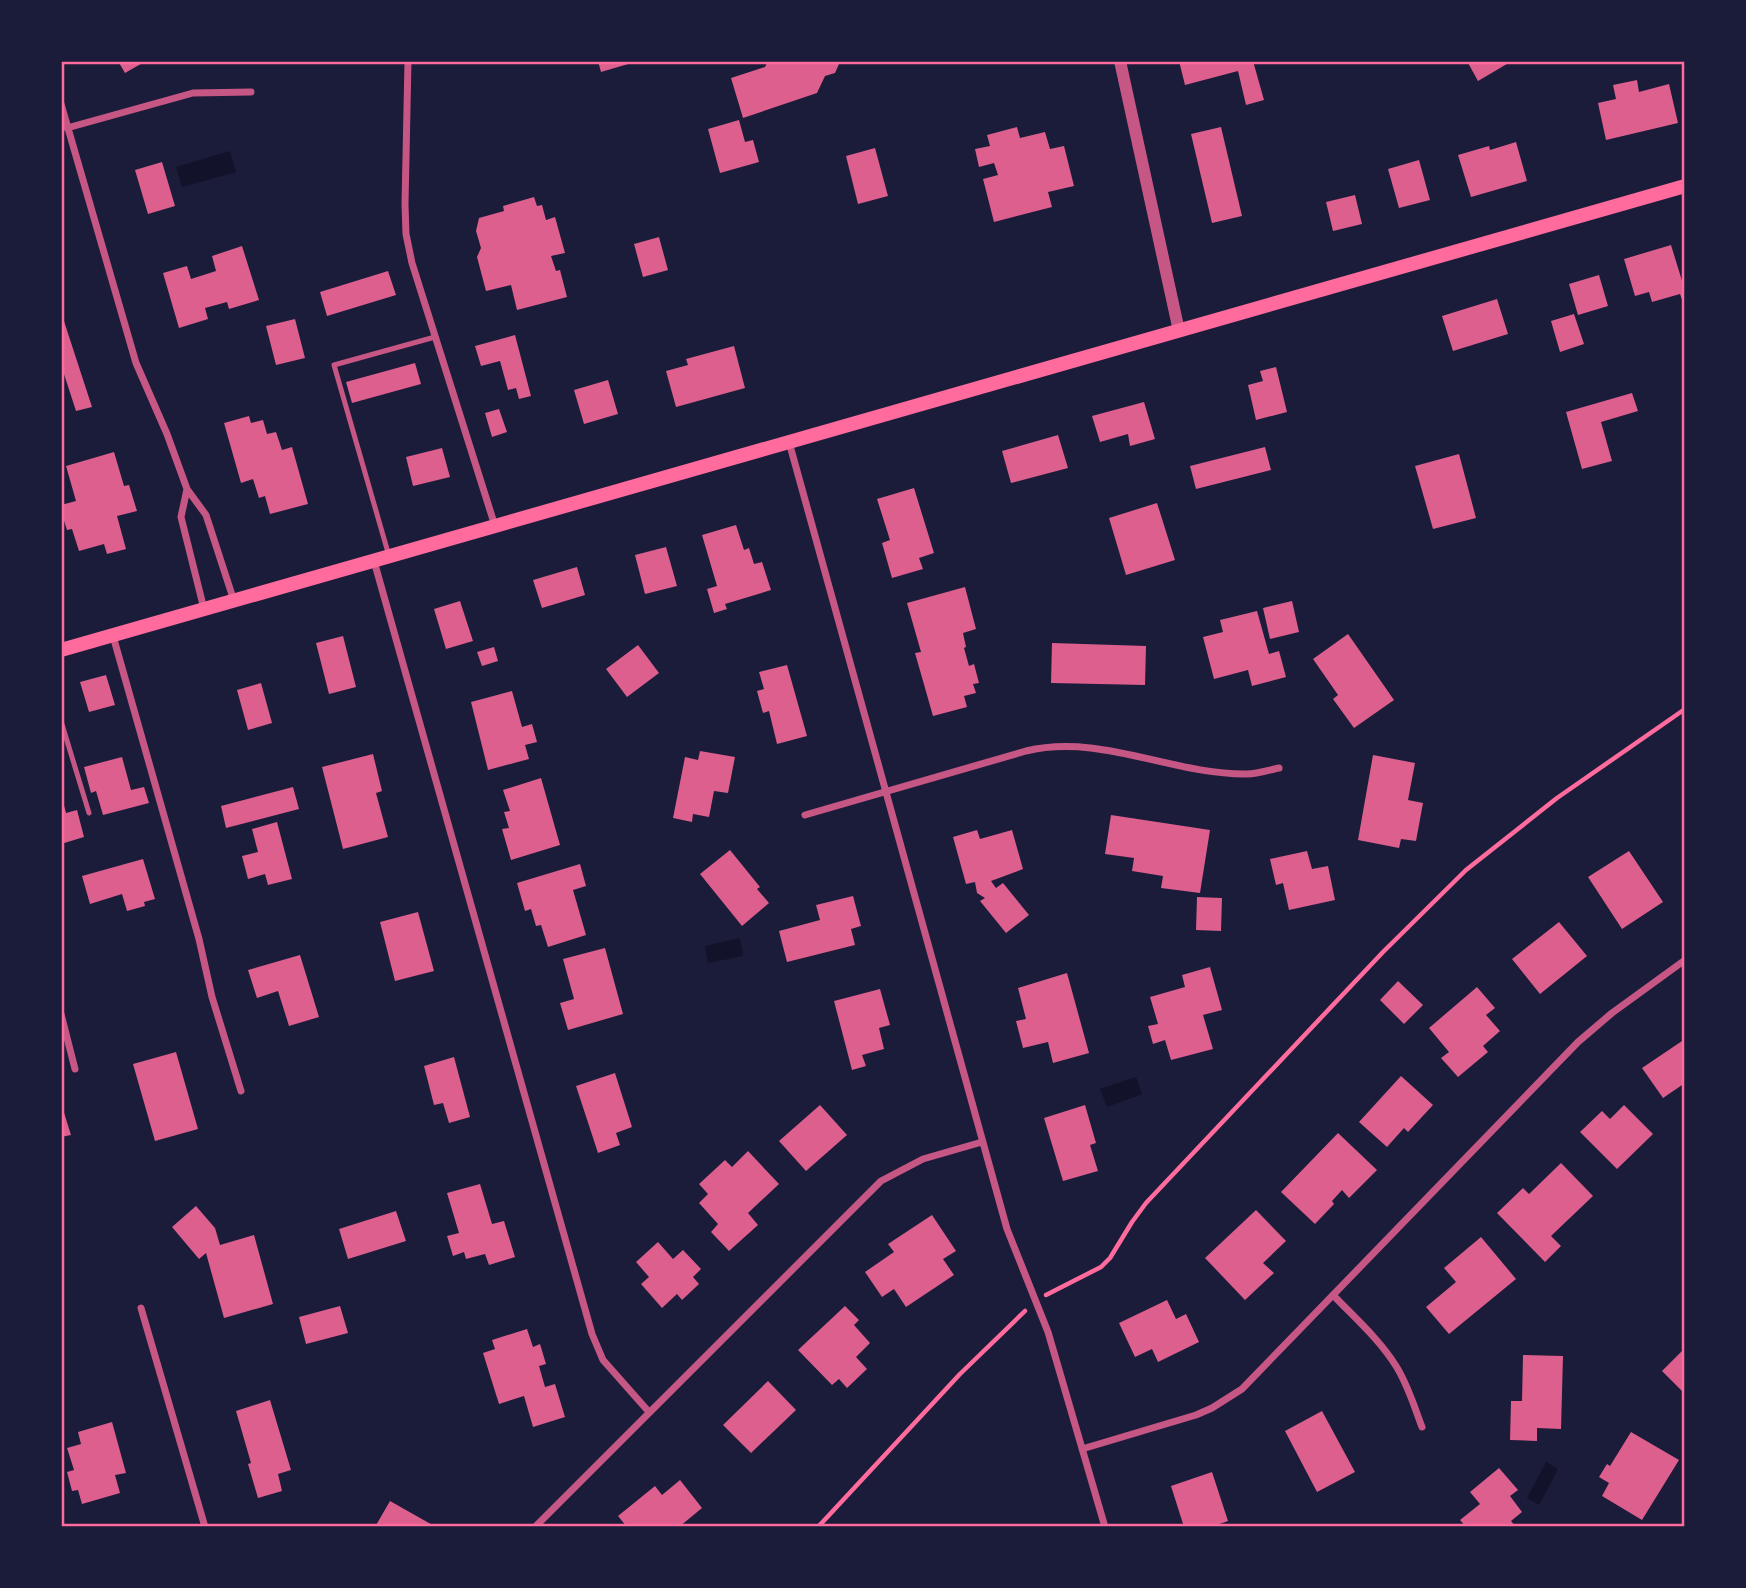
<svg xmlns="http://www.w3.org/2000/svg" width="1746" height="1588" font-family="Literata,serif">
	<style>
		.water { fill: #12122b }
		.building { fill: #dd5f8e }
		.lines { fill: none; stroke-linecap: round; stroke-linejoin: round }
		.path { stroke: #ff6b9d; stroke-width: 4.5 }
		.service { stroke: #c65784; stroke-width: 5 }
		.minor { stroke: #c65784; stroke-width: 7 }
		.tertiary { stroke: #c65784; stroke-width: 12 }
		.secondary { stroke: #ff6b9d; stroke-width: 14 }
		.neatline { fill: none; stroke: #ff6b9d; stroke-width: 2.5 }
	</style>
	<rect width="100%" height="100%" fill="#1b1b3a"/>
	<path class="water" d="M230,151L236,172L182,187L176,167Z
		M740,938L743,956L708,963L705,946Z
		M1136,1077L1142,1094L1107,1107L1100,1089Z
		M1546,1462L1558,1469L1539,1505L1527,1498Z"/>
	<path class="building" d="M118,61H146L125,73Z
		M598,61H635V62L601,72Z
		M768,61H838L839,64L835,73L825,76L817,93L743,118L731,78L765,67Z
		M1179,61H1253L1264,100L1246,105L1238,71L1185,85Z
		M1467,61H1512L1478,81Z
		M1637,80L1639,92L1669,84L1678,123L1606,140L1598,103L1616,99L1613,85Z
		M739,120L745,142L753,140L759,162L720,173L708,129Z
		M1017,127L1020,138L1045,132L1050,149L1064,146L1074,186L1048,192L1052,207L994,222L983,179L998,175L994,163L979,167L975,149L990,146L987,135Z
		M1221,127L1242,216L1212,223L1191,134Z
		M1516,142L1527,181L1471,197L1458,155L1489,146L1490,150Z
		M875,148L888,196L858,204L846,156Z
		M1419,160L1430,200L1399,208L1388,169Z
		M162,162L175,206L148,214L135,170Z
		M1355,195L1362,224L1333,231L1326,202Z
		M534,197L537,206L542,205L546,220L555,217L565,253L551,256L556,271L560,270L567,297L517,310L511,285L486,291L477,257L481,248L476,231L479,218L504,211L503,206Z
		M659,237L668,270L643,277L634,244Z
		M1671,245L1683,284L1685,283V308L1680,294L1652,302L1649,292L1635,296L1624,259Z
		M242,246L259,300L229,309L227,302L205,308L208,319L179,328L163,273L187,266L191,279L216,271L212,256Z
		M388,271L396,295L327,316L320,292Z
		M1599,275L1608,306L1578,315L1569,284Z
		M1497,299L1508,334L1453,351L1442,316Z
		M1574,314L1584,344L1560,352L1551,321Z
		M62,315L92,407L76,411L64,374L61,375Z
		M295,319L305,358L276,365L266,326Z
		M515,335L531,396L519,399L516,388L508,390L500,361L481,366L475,346Z
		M734,346L745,388L676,407L666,371L688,365L686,359Z
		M415,363L421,384L352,403L346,382Z
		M1276,367L1287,412L1256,420L1248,385L1263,381L1260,371Z
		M608,380L618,414L584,424L574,390Z
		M1632,393L1638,411L1601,422L1612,461L1582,469L1566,412Z
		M1144,402L1155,439L1130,446L1128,434L1100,442L1092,416Z
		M499,409L507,432L492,437L485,413Z
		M249,416L251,423L263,420L267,434L276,432L282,450L292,447L308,504L270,514L265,496L259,498L253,479L241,483L224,423Z
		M1058,435L1068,468L1011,483L1002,451Z
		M1265,447L1271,470L1196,489L1190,466Z
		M442,448L450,477L413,486L406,457Z
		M114,452L124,486L129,485L137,511L117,516L126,549L107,554L104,544L79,551L72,529L67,530L61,511V505L76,501L66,466Z
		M1459,454L1476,518L1433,529L1415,466Z
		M914,488L934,553L919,558L923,569L892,578L882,543L890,540L877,499Z
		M1157,503L1175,560L1126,575L1109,518Z
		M736,525L744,550L749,548L754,564L762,562L771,590L725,604L727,609L714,613L707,589L717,586L702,535Z
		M666,547L677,586L645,594L635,555Z
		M577,567L585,595L542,608L533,580Z
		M965,587L976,629L963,633L966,647L964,648L969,666L974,664L979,683L973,684L976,693L964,696L967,707L933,716L915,653L921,652L907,603Z
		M460,601L473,641L446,649L434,609Z
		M1292,601L1299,632L1270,639L1263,608Z
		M1257,611L1269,654L1279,651L1286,677L1252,686L1248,670L1214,679L1203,637L1223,632L1220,620Z
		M1348,634L1394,700L1354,728L1333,699L1338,695L1313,659Z
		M343,636L356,687L329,694L316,643Z
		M1052,643L1146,646L1145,685L1051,683Z
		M638,645L659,673L627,697L606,669Z
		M494,647L498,661L482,666L477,652Z
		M787,665L807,736L777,744L769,711L763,713L757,691L764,689L759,672Z
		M106,675L115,705L89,712L80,682Z
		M261,683L272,723L248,730L237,690Z
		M512,691L522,727L532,724L537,742L525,745L529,759L488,770L471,702Z
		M700,751L735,757L728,793L714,791L709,817L693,814L692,822L673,818L685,757L698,760Z
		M373,754L382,791L376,793L388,837L343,849L322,767Z
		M1373,755L1415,763L1408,800L1423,803L1416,841L1401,839L1399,848L1358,840Z
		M122,757L131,790L144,787L149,803L103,815L96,791L91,793L84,767Z
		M541,778L560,845L511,860L502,829L509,828L504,812L510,811L503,790Z
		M293,787L299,809L226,828L221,806Z
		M62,798L66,813L77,810L84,837L61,844Z
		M1111,815L1210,830L1200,893L1161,888L1163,876L1132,871L1134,858L1105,854Z
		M277,822L292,879L268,885L265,874L248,879L242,856L258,852L252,829Z
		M977,830L980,839L1012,830L1023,869L991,881L996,888L1003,883L1029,915L1006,933L980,901L985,898L977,893L975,882L966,884L953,837Z
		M730,850L760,887L757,889L769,903L742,926L700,874Z
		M1307,851L1312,869L1328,866L1335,900L1289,910L1283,883L1276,885L1270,859Z
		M1629,851L1663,902L1622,929L1588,877Z
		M143,859L155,899L144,902L145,906L127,911L122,894L90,904L82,876Z
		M580,864L586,886L573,890L586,935L548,947L541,925L536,926L531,909L525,911L517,883Z
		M853,896L861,926L851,929L855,945L787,962L779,931L820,920L816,905Z
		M1197,897L1222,898L1221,931L1196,930Z
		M418,912L434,971L395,981L380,922Z
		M1559,922L1587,956L1540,994L1512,959Z
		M605,948L623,1014L568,1030L560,1003L574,999L563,959Z
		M300,955L319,1017L289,1026L278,991L257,998L248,970Z
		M1210,967L1222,1010L1203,1015L1213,1049L1171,1060L1165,1040L1153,1044L1148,1026L1158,1024L1150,997L1185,987L1182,975Z
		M1067,973L1089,1053L1053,1063L1048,1042L1023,1048L1016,1021L1026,1019L1018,988Z
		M1398,981L1423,1005L1404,1024L1380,1000Z
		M1477,987L1495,1008L1486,1015L1500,1031L1483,1046L1488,1052L1458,1077L1441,1058L1449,1052L1429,1028Z
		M880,989L890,1025L879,1028L884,1049L862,1055L866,1066L852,1070L834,1001Z
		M1685,1039V1083L1663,1098L1642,1068Z
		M176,1052L198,1129L155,1141L133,1064Z
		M454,1057L470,1117L449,1123L443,1103L434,1105L424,1066Z
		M615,1073L632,1127L616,1133L620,1145L598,1153L576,1086Z
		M1401,1076L1433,1105L1408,1132L1404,1128L1387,1147L1359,1122Z
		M61,1103L71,1135L61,1137Z
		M820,1105L847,1135L806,1171L779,1141Z
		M1085,1105L1096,1143L1090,1145L1098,1171L1063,1181L1044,1118Z
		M1624,1105L1653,1134L1617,1169L1580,1132L1602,1111L1610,1119Z
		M1338,1133L1377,1170L1349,1198L1342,1190L1332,1201L1334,1204L1315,1224L1281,1192Z
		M748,1151L779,1184L748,1213L758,1225L729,1251L711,1232L718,1224L699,1203L708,1194L699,1184L725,1160L732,1167Z
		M1561,1163L1593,1196L1551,1236L1561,1246L1545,1262L1497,1213L1523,1188L1529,1194Z
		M480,1184L492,1224L504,1221L515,1257L489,1265L485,1254L466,1259L464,1252L453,1256L447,1236L459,1233L447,1193Z
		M196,1206L215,1228L220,1245L254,1235L273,1304L224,1318L206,1253L199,1259L172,1227Z
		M1256,1210L1286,1241L1263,1263L1274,1273L1245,1300L1205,1258Z
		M396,1211L406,1241L348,1259L339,1229Z
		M932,1215L956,1251L943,1259L954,1275L906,1307L894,1289L882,1297L865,1272L894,1252L888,1244Z
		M1481,1237L1516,1279L1449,1334L1426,1307L1456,1282L1444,1268Z
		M658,1242L673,1259L683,1250L701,1269L693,1277L699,1284L682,1300L677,1294L662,1308L641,1284L649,1277L636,1262Z
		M1167,1300L1176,1319L1186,1314L1199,1342L1158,1362L1152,1349L1135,1357L1119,1323Z
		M340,1306L348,1333L306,1344L299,1317Z
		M845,1306L859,1320L854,1325L870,1343L856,1357L867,1369L847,1388L839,1379L832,1385L798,1350Z
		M527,1329L533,1347L540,1344L546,1364L539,1366L545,1387L555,1384L565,1417L533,1427L524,1396L499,1404L483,1353L495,1349L492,1340Z
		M1685,1348V1390L1683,1392L1662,1371Z
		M1523,1355L1563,1356L1561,1429L1537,1428V1441L1510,1440L1511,1401H1522Z
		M768,1381L796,1410L751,1453L723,1425Z
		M270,1400L291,1470L278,1474L282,1491L258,1498L248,1464L251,1463L236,1411Z
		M1322,1411L1355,1472L1317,1492L1285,1431Z
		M112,1422L126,1473L115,1475L120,1493L82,1504L78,1490L72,1491L67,1472L74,1470L67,1448L81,1444L78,1432Z
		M1631,1432L1679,1460L1642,1520L1602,1496L1609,1483L1599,1477L1607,1464L1610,1466Z
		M1499,1468L1518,1490L1510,1496L1522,1512L1511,1521L1516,1527H1466L1460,1520L1480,1504L1470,1492Z
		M1212,1472L1228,1521L1211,1527H1184L1171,1486Z
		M680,1480L702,1508L679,1527H627L618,1516L655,1486L662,1495Z
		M390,1501L436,1527H375Z"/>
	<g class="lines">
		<path class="path" d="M1046,1295L1101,1267L1110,1258L1132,1222L1146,1203L1383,952L1466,870L1557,798L1685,709
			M818,1527L960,1374L1025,1311"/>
		<path class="service" d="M389,556L334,365L435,337
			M61,721L89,813"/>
		<path class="minor" d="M408,61L405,204L406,234L412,263L495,526
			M61,104L136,363L167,434L187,489L206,515L234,601
			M67,128L193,93L251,92
			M789,442L1007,1229L1048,1332L1105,1527
			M187,489L181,517L204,609
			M374,561L592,1334L603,1360L649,1412
			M113,636L199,939L212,997L241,1091
			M805,815L1026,751C1101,733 1172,775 1247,774C1258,774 1269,770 1279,768
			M61,1014L75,1069
			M1334,1296C1355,1318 1380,1340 1396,1366C1408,1385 1414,1406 1422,1427
			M141,1308L205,1527
			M1082,1449L1196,1415L1212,1408L1242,1389L1578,1042L1612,1013L1685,960
			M535,1527L881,1181L923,1159L982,1142"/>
		<path class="tertiary" d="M1120,61L1179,331"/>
		<path class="secondary" d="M61,650L1685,186"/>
	</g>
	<rect width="1746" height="1588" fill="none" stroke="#1b1b3a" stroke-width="126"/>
	<rect x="63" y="63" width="1620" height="1462" class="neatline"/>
</svg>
